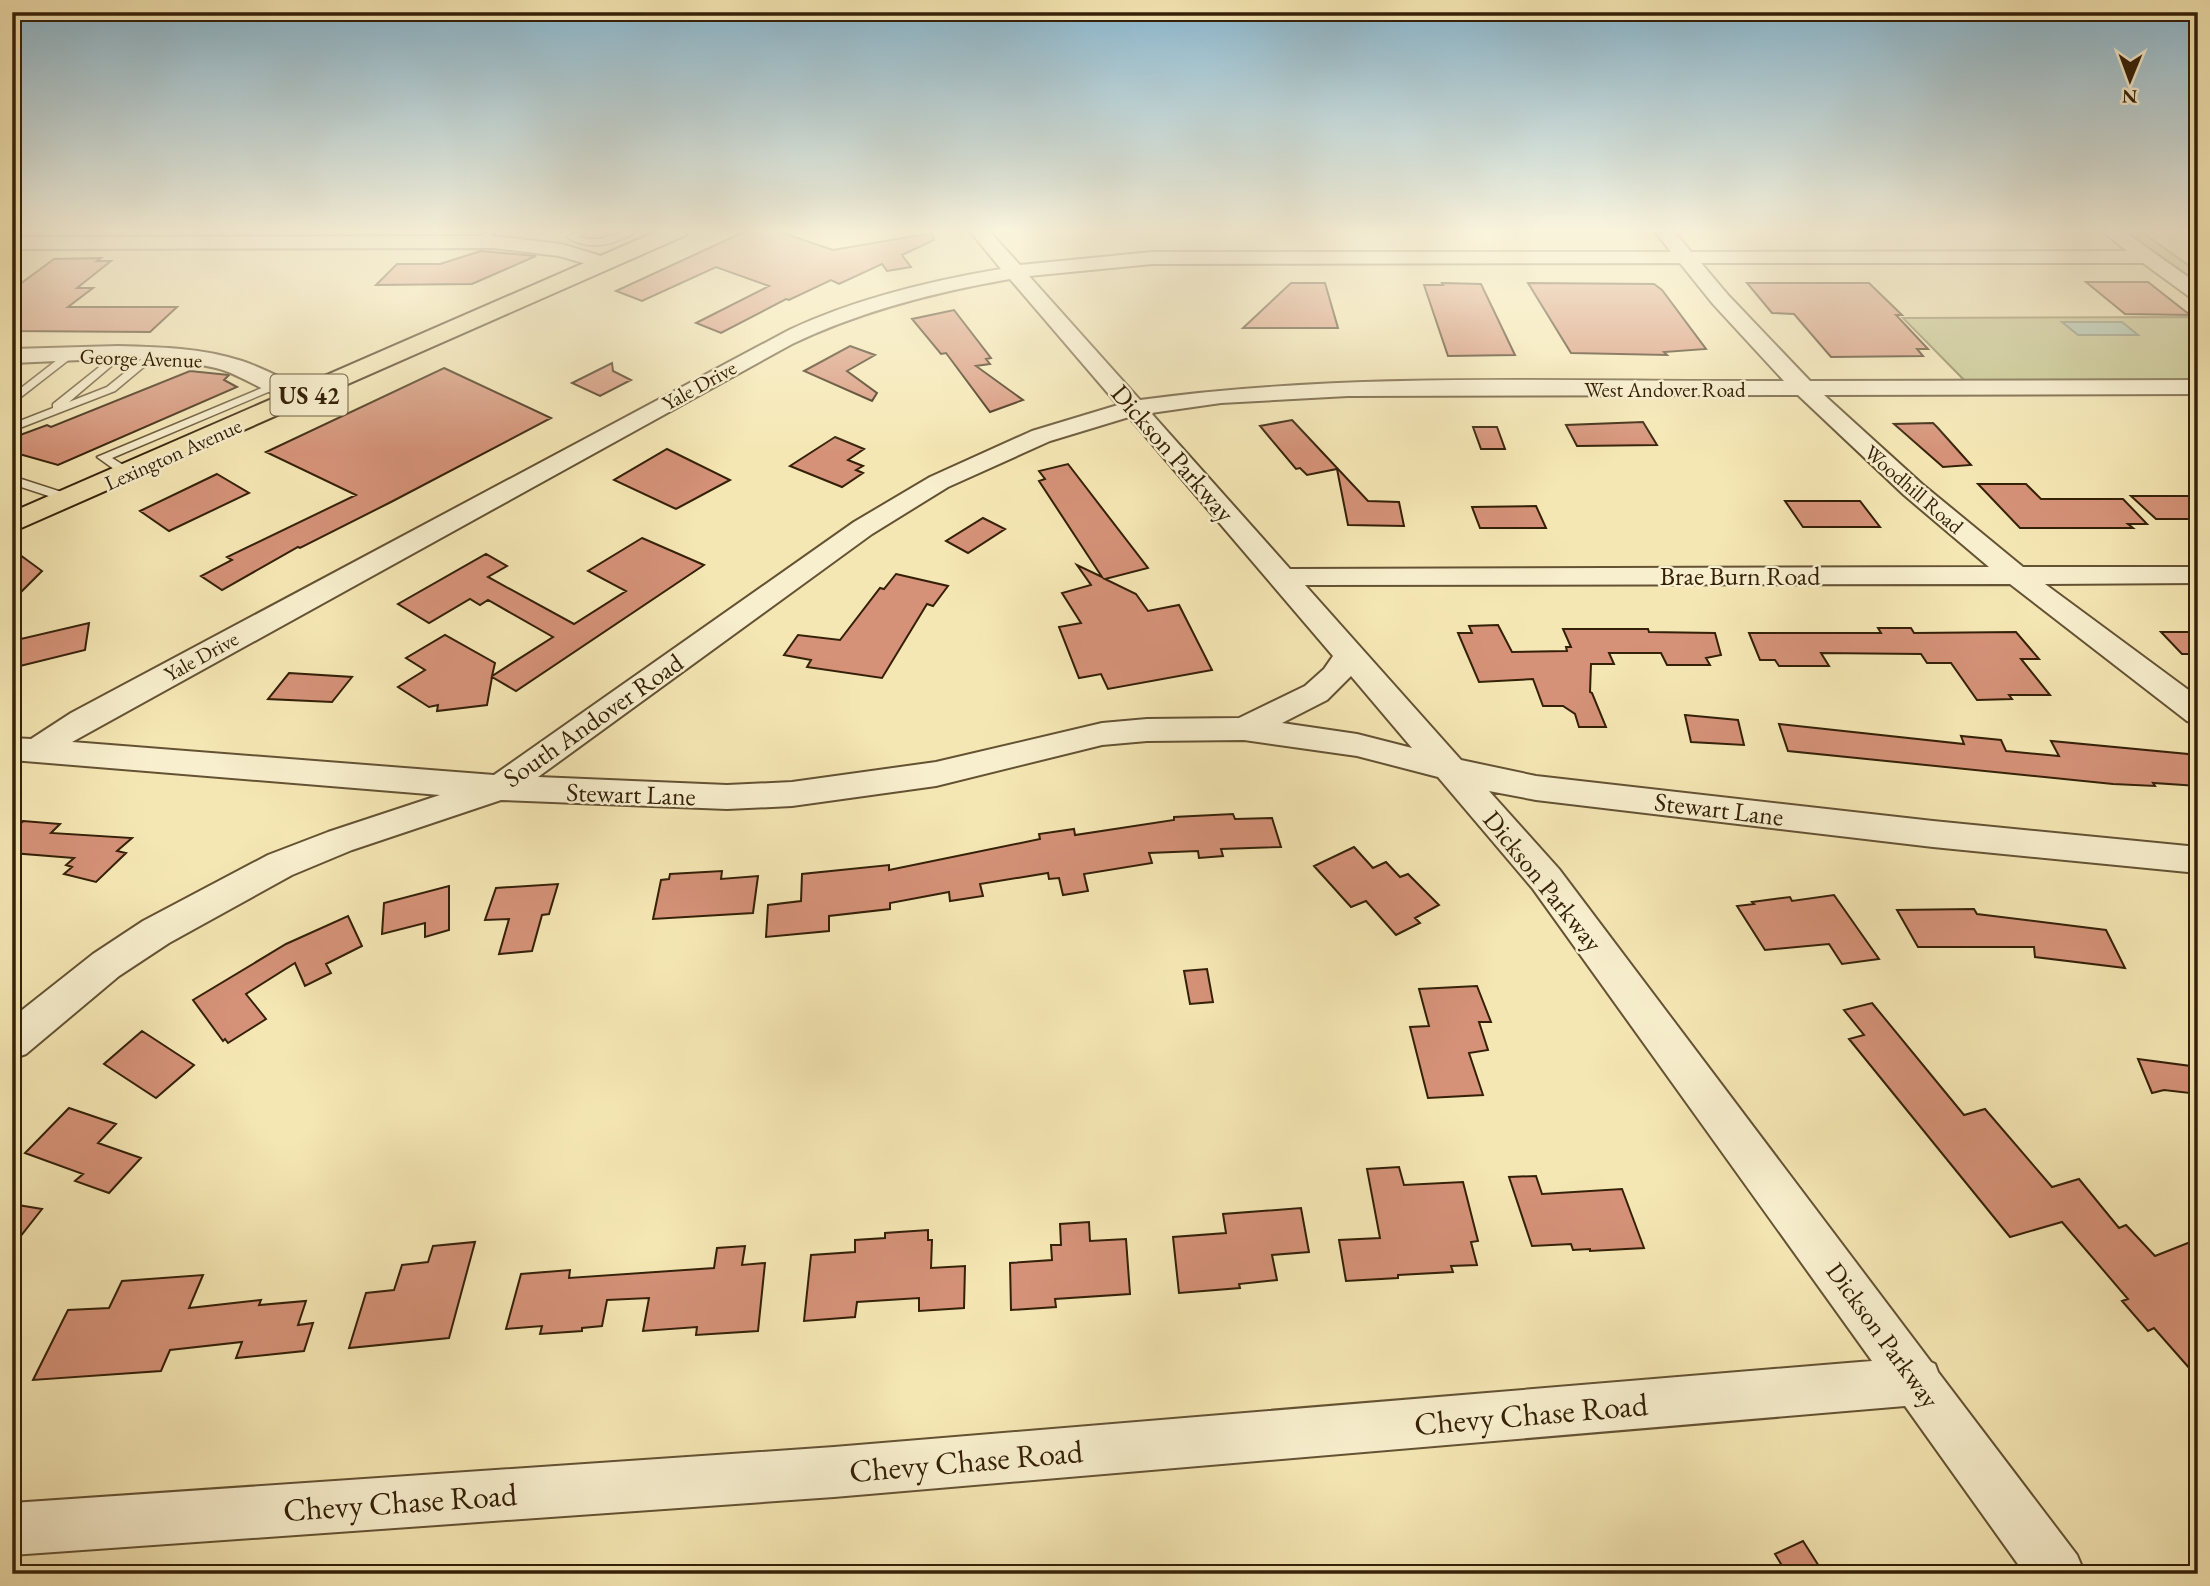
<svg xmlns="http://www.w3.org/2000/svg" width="2210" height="1586" font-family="'EB Garamond',serif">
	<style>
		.green { fill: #c0c48a; stroke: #7a7249; stroke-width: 2 }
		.water { fill: #9cbfb0; stroke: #727f6d; stroke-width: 2 }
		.building { fill: #d59278; stroke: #342008; stroke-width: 2 }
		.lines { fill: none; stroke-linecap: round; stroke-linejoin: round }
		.lane-casing { stroke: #645233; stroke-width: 3 }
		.street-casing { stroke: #645233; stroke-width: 4 }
		.primary-casing { stroke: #342008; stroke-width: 4 }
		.lane { fill: #f8efce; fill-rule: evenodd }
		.street { fill: #f8efce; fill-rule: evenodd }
		.primary { fill: #f5e7b4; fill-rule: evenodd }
		.labels { text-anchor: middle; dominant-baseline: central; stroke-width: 5; stroke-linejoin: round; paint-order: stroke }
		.far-street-label { font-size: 21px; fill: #342008; stroke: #f8efce }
		.shield { fill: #f8efce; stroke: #6f5e43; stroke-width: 2 }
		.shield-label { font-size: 24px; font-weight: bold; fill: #342008 }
		.street-label { font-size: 26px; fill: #342008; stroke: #f8efce }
		.near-street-label { font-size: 32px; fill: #342008; stroke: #f8efce }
	</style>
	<rect width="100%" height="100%" fill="#f5e7b4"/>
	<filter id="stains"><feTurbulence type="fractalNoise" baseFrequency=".00286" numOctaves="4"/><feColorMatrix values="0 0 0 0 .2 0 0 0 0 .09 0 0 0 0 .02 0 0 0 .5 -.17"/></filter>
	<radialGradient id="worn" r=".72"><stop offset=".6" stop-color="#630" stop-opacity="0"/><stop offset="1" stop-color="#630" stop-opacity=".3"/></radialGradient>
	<path class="green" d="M2120,230H2139L2198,272V287Z
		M2198,317V382L1967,383L1903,318Z"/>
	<path class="water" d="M2062,322H2122L2138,335H2078Z"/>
	<path class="building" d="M748,230H774L833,250L932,233L934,240L902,255L911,267L887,271L882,264L839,284L831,280L789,300L786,299L721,333L696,323L769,286L716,267L642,301L616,291Z
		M481,251L536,256L472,284L376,285L397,264H440Z
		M101,258L97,261H111L77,288H93L68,307H177L150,332L12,331V290L54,259Z
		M2086,282H2148L2190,315L2125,314Z
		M1291,283H1325L1338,328H1243Z
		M1442,283L1481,284L1515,355L1448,356L1424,285H1443Z
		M1528,283L1654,284L1662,290L1706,349L1664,352L1667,355L1571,353Z
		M1747,283H1869L1902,315H1896L1928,349H1917L1923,356L1831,357L1794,314L1772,313Z
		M954,310L991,358L986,359L990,364L976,366L1023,400L990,412L946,353L941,354L912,319Z
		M850,346L875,355L847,371L877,393L872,401L804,371Z
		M612,363L613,371L631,380L600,396L572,383Z
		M444,368L551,418L391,502L300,548L298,547L222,590L201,576L232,560L227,557L356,495L266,452Z
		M190,371L229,375L224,380L237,387L58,465L12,452V438L47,425L51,427Z
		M1292,420L1368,501L1399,502L1404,526L1348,525L1337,469L1307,475L1300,468L1296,469L1260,426Z
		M1643,422L1657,445L1577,446L1566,425Z
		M1933,423L1937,427L1971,465L1943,467L1894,424Z
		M1473,427H1497L1505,449H1481Z
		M835,437L864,449L848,460L863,466L856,470L863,473L842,487L790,466Z
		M667,449L730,480L676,509L614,480Z
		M1068,464L1148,568L1105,579L1136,594L1148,611L1179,605L1212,670L1108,689L1101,674L1079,678L1059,627L1081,623L1062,593L1091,585L1077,565L1102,577L1039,481L1045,479L1039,471Z
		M217,474L249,493L169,531L140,511Z
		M1978,484H2026L2041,499H2123L2147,524H2128L2133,528H2020Z
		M2131,496H2198V519H2156Z
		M1785,501H1860L1880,527H1803Z
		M1536,506L1546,528H1480L1472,507Z
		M983,518L1005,529L968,553L946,541Z
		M642,538L704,565L516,691L492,677L487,705L437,711L438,705L429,707L398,687L425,670L406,658L445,635L495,663L492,676L553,637L488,600L480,605L470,599L429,623L398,604L486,554L507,566L488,577L574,624L626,591L588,571Z
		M12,549L42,571L12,601Z
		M896,574L948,586L933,606L927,604L882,678L807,667L811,660L784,655L798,635L840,640L880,588L884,589Z
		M89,623L85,650L12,668V641Z
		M1498,625L1512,652L1567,651L1566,647H1571L1563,629H1648L1649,632L1715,633L1721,655L1706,658L1710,665H1667L1661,653H1609L1614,664H1591L1590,692L1592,693L1606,727H1579L1575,714L1563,706H1543L1533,679L1479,682L1458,633H1472L1469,626Z
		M1878,628H1911L1914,633L2016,632L2039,659H2021L2050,695H2009L2012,699L1977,700L1951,663H1927L1921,654L1821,653L1829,666H1779L1775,660H1760L1749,633H1881Z
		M2161,632H2198V654H2182Z
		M289,673L352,677L332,702L268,699Z
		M1685,715L1738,720L1744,745L1691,742Z
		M1779,724L1964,744L1961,736L2001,740L2006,751L2059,756L2051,741L2188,754L2198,768V786L2153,783L2155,786L2113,784L1788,751Z
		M1233,814L1235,819L1272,818L1281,847L1221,849L1223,856L1199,858L1198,851L1149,853L1152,863L1084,874L1088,891L1063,895L1059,878L1049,879L1048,873L980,884L983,896L950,901L949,892L890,903V909L829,916V931L766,937L768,905L801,901L802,874L889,865V870L1040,839L1039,834L1074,829L1075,835L1174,820V817Z
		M23,821L60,824L51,833L132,838L117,851L126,853L96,882L64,874L72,867L66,865L74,858L12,853V833Z
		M1354,847L1373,868L1386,862L1400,877L1408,874L1439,905L1415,918L1420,923L1396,935L1366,901L1351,907L1314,866Z
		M722,871L721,879L758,876L753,913L653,919L661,880L669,879L670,874Z
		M558,884L549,914L542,915L532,951L499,954L509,919L485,920L496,888Z
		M449,886V930L425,937V923L382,934L384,903Z
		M1834,895L1879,959L1842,964L1829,944L1765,950L1737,906L1754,904L1752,902L1790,897L1792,901Z
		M1974,909L1977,914L2106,930L2125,968L2035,957L2034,947H1918L1897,910Z
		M348,916L362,946L326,964L331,973L305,986L295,963L246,994L266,1019L228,1043L225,1039L223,1041L193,1000L286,944Z
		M1207,969L1213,1002L1190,1004L1184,971Z
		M1477,986L1491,1022H1479L1488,1050L1469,1053L1483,1095L1428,1098L1410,1027L1429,1026L1419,989Z
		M1872,1003L1964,1115L1985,1109L2052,1187L2079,1179L2119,1228L2126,1225L2155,1256L2198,1239V1378L2154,1328L2148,1331L2122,1301L2128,1299L2062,1222L2010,1237L1849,1039L1864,1035L1844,1010Z
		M142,1031L194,1065L156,1098L104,1064Z
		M2138,1059L2198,1067V1094L2164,1090L2152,1093Z
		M69,1108L116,1124L98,1143L141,1158L109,1193L75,1181L83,1174L25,1153Z
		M1399,1167L1404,1185L1463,1182L1478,1241L1471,1242L1477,1265L1451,1266L1453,1272L1398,1275V1278L1346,1281L1339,1240L1380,1238L1367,1169Z
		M1536,1176L1542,1194L1622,1189L1644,1248L1590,1251V1249L1573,1250L1571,1244L1532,1246L1509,1177Z
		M12,1204L42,1209L12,1247Z
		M1301,1208L1309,1252L1272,1255L1277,1280L1239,1284L1240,1288L1179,1293L1173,1237L1226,1233L1223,1214Z
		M1089,1222L1090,1241L1126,1239L1130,1294L1055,1299L1056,1307L1011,1310L1010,1263L1052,1260L1051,1245H1061L1060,1224Z
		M928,1230V1240H932L931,1268L965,1266L964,1308L919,1311V1298L857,1302L855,1317L804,1321L811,1255L855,1252V1240L885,1238V1233Z
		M475,1242L449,1338L349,1348L366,1293L394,1290L402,1265L428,1262L433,1246Z
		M745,1246L742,1265L765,1263L758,1331L696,1335L697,1327L643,1331L649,1298L607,1300L602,1326L582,1328V1331L540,1334L542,1326L506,1329L521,1274L570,1270L569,1278L714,1268L717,1248Z
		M203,1275L189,1308L261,1300L259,1305L306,1301L298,1325L313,1323L304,1351L236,1358L242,1342L170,1350L161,1371L33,1380L68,1310L109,1308L122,1281Z
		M1803,1541L1824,1574H1787L1775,1554Z"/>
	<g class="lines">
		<g class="lane-casing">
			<path id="lane" d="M487,230H496L486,243H480L478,241Z
				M579,230H590L579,237C601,245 616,230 637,230C618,245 588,252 567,237Z
				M118,352L123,355L122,357L69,402L107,387L149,353L158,355L115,391L12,431V424L53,408V404Z
				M66,353L75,355L12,404V395Z
				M276,382L280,383V387L112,458L133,471V477H125L97,457Z
				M12,476L74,496L76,499L70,503L12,484Z"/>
		</g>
		<g class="street-casing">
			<path id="street" d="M969,230H988L1020,265L1152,252H1671L1654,230H1673L1691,252L2127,251L2101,230H2122L2198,284V300L2191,298L2143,263H1701L1728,295L1810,381L2198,380V394L1824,395L1922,484L2023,567H2198V583L2045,584L2198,697V724L2187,721L2010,584L1305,585L1461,760L1536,776L1933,821L2198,847V873L1933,847L1536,800L1489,791L1559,869L1931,1362L1935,1364L1938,1372L2077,1555L2085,1574H2025L1905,1406L834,1497L12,1555V1503L834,1447L1872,1361L1533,889L1438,777L1357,756L1244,740L1147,741L1102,745L936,786L792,806L727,809L501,800L352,850L292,875L169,943L119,976L26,1054L12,1059V1018L93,954L143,921L268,855L328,832L440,795L12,760V738L31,739L71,713L789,330C855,299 929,281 1001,269ZM1680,263L1713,304L1784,381C1570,382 1352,371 1140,400L1029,276L1152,264ZM1010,279L1118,405L1032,431L930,477L854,522L494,775L72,742L792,344C861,311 935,292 1010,279ZM1798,395L1904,495L1989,567L1290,569L1151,413L1221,403L1348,396ZM1129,417L1333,656L1324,669L1305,686L1239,718L1147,719L1102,723L936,762L792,782L727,785L538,777L872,534L948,487L1050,441ZM1351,676L1412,748L1357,734L1282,723L1327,700Z
				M493,236L561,244L611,259L614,263L604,269L559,256L493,248L12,249V237Z
				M118,346C160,347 202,348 242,361C266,369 288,382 311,392L315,397L311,402C287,408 243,374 216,368C150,353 80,361 12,363V349Z"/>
		</g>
		<g class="primary-casing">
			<path id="primary" d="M660,230H689L686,235L12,532V512Z"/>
		</g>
		<use href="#lane" class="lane"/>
		<use href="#street" class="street"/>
		<use href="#primary" class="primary"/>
	</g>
	<linearGradient id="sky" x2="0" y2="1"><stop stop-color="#89b8d2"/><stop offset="0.51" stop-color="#faf4dd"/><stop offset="1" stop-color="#faf4dd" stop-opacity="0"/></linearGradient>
	<rect width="2210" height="452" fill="url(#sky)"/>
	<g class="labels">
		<g class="far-street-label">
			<text transform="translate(141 358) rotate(2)">George Avenue</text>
			<text transform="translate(699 385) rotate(-29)">Yale Drive</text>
			<text x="1665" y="389">West Andover Road</text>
			<text transform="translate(173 454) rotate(-24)">Lexington Avenue</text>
			<text transform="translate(1914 489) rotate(41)">Woodhill Road</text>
			<text transform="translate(201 656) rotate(-29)">Yale Drive</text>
		</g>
		<rect class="shield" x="270.5" y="374.5" width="77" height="41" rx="5"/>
		<g class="shield-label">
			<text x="309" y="395">US 42</text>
		</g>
		<g class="street-label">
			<text transform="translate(1173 453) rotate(49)">Dickson Parkway</text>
			<text x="1740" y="576">Brae Burn Road</text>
			<text transform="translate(593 720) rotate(-35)">South Andover Road</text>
			<text transform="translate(631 794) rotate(2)">Stewart Lane</text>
			<text transform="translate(1719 809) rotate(7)">Stewart Lane</text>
			<text transform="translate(1543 881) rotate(51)">Dickson Parkway</text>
			<text transform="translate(1883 1335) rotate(54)">Dickson Parkway</text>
		</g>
		<g class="near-street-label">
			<text transform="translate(1531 1414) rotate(-5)">Chevy Chase Road</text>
			<text transform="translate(966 1461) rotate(-5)">Chevy Chase Road</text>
			<text transform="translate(400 1502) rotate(-4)">Chevy Chase Road</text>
		</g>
	</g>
	<rect width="2210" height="1586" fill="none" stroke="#f5e7b4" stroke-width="42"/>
	<rect x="14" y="14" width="2182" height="1558" fill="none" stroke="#342008" stroke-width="3.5"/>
	<rect x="21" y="21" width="2168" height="1544" fill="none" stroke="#342008" stroke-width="2"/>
	<g transform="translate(2130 80) rotate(181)" stroke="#f8efce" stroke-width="5" paint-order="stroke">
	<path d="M0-5L12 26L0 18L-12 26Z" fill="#342008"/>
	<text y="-10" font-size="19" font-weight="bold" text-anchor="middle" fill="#342008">N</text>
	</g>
	<rect width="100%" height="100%" filter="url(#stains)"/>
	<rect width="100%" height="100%" fill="url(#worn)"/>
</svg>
